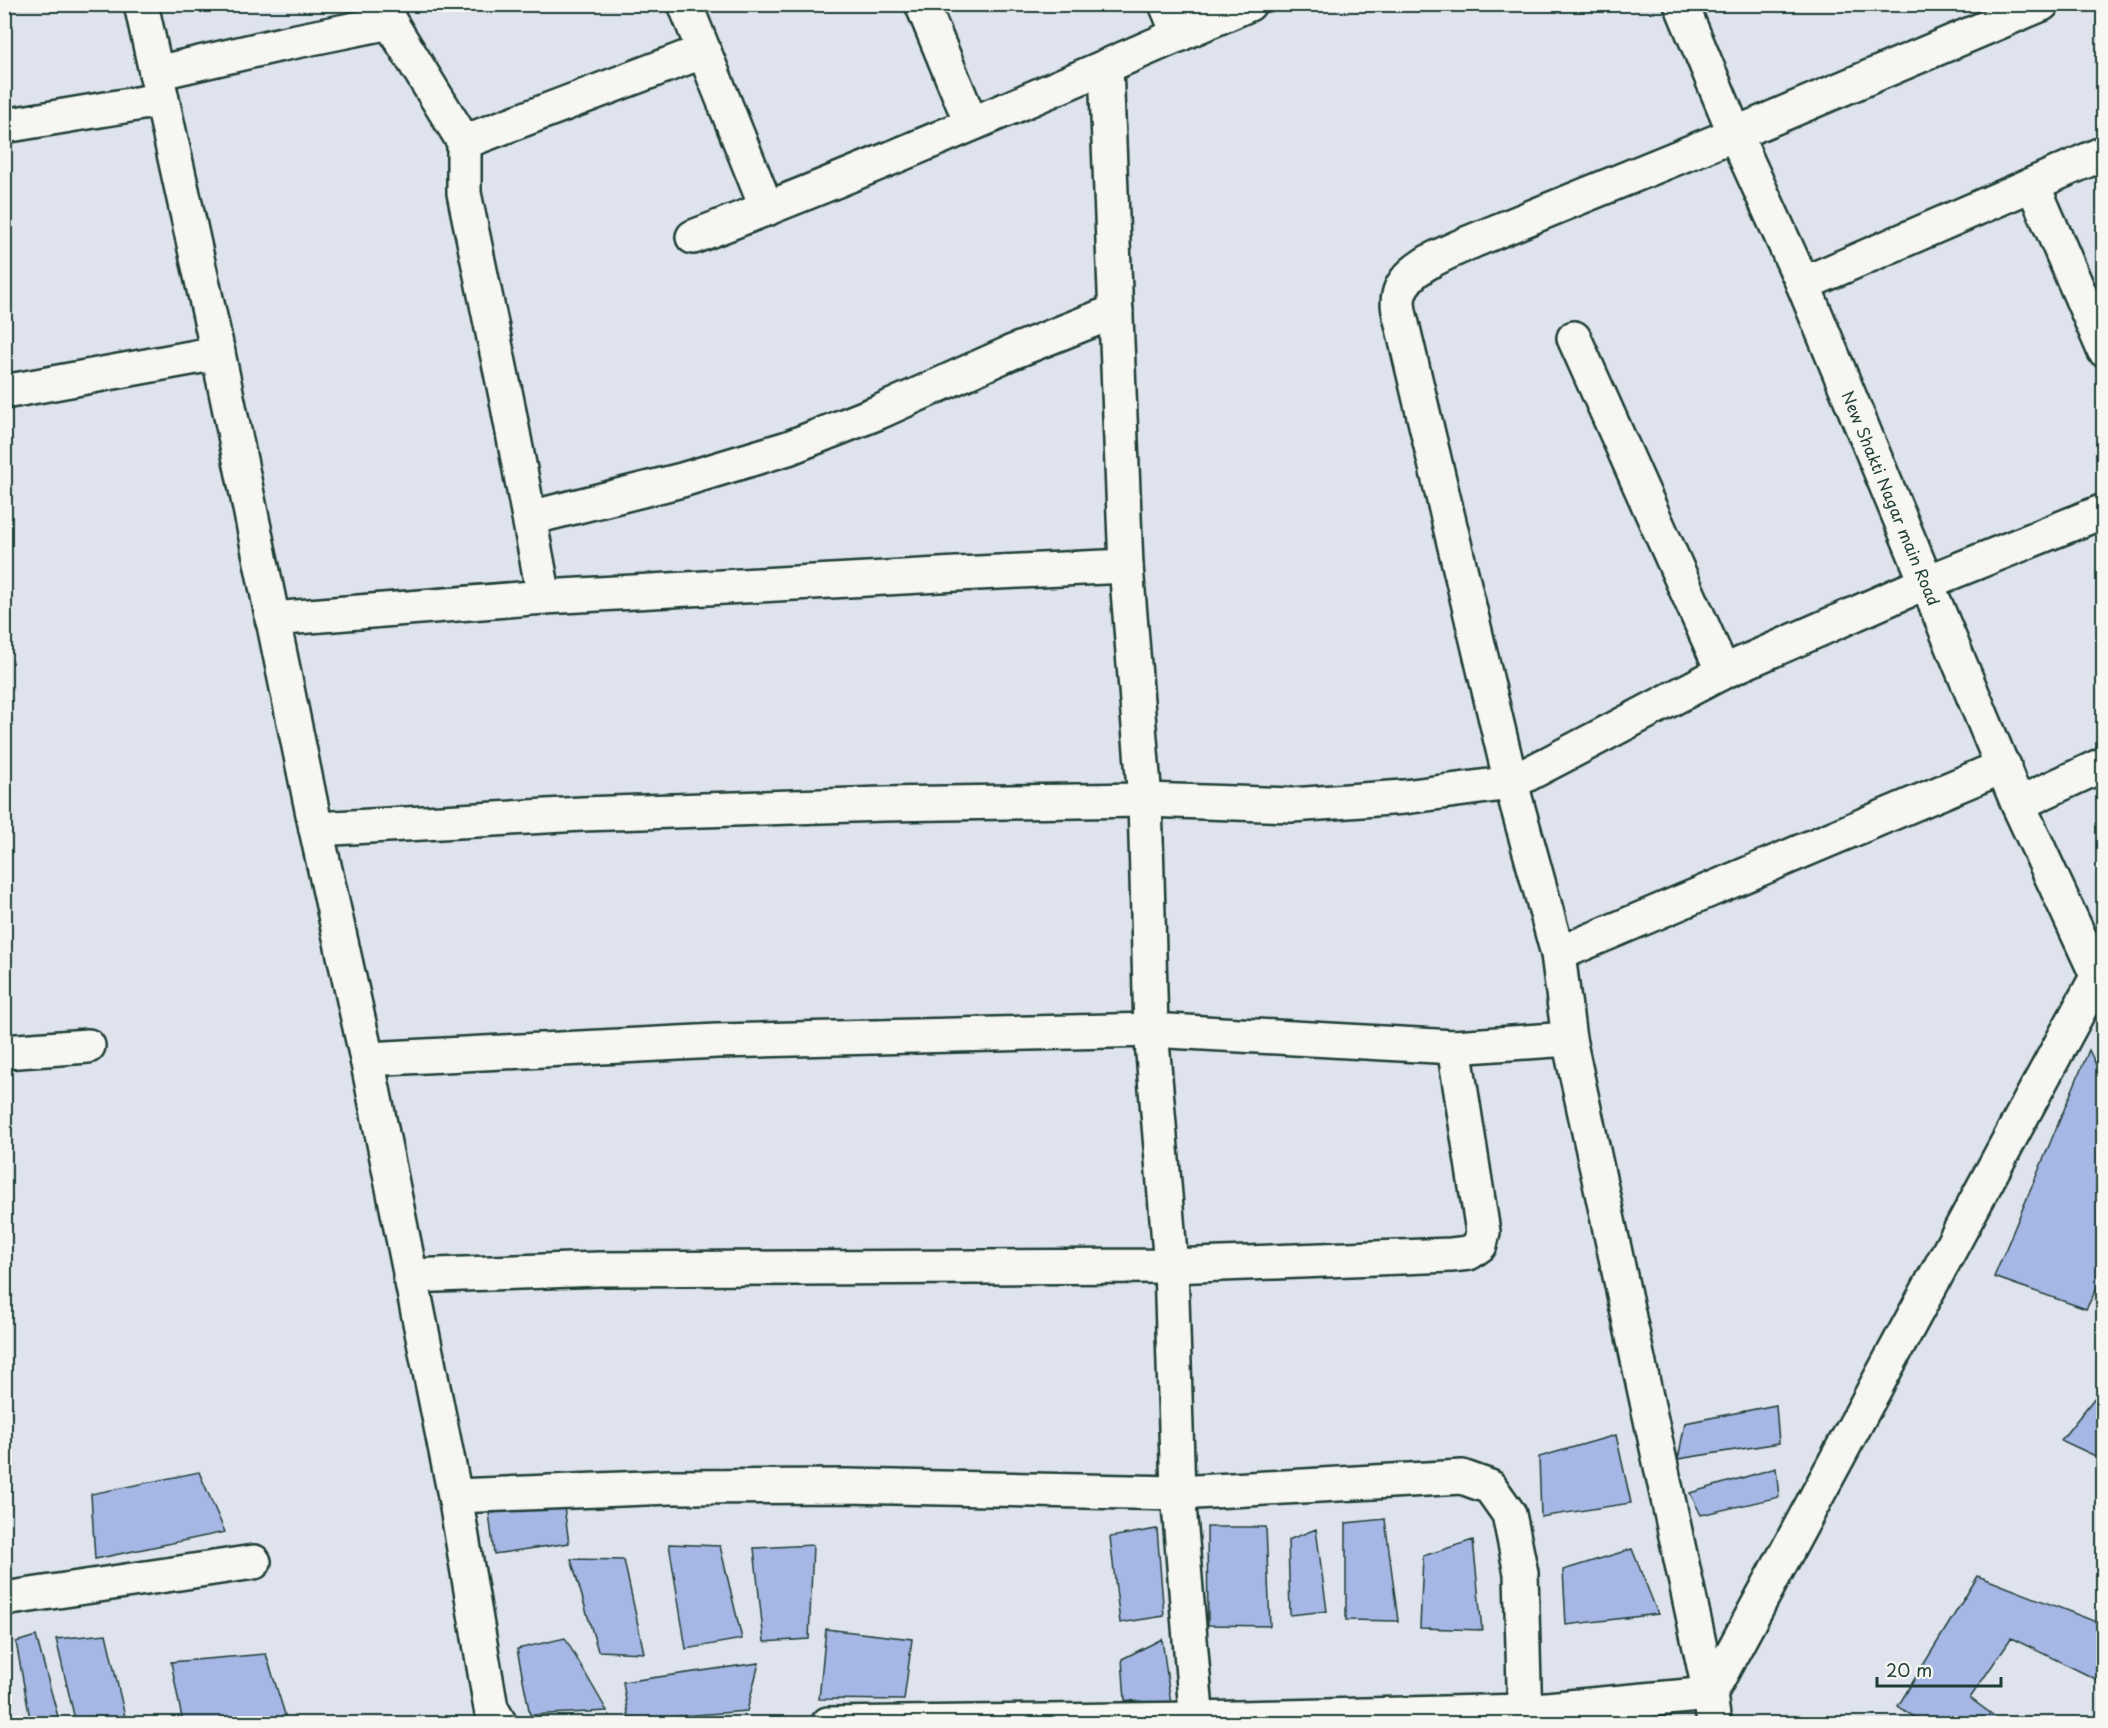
<svg xmlns="http://www.w3.org/2000/svg" width="2108" height="1728" font-family="'Playpen Sans',sans-serif">
	<style>
		.building { fill: #a6b6e5; stroke: #1f3d34; stroke-width: 1.5 }
		.lines { fill: none; stroke-linecap: round; stroke-linejoin: round }
		.minor-casing { stroke: #1f3d34; stroke-width: 38 }
		.minor { stroke: #f6f6f2; stroke-width: 33 }
		.labels { text-anchor: middle; dominant-baseline: central; stroke-width: 5; stroke-linejoin: round; paint-order: stroke }
		.street-label { font-size: 16px; fill: #1f3d34; stroke: #f6f6f2 }
	</style>
	<rect width="100%" height="100%" fill="#dee3ee"/>
	<filter id="ink" filterUnits="userSpaceOnUse"><feTurbulence type="fractalNoise" baseFrequency=".0167" numOctaves="2"/><feDisplacementMap in="SourceGraphic" scale="12" xChannelSelector="R" yChannelSelector="G"/><feConvolveMatrix kernelMatrix="1 2 1 2 8 2 1 2 1" color-interpolation-filters="sRGB"/></filter>
	<g filter="url(#ink)">
		<path class="building" d="M2089,1050L2104,1081V1275L2086,1309L1994,1277Z
			M2104,1386V1460L2061,1440Z
			M1776,1405L1779,1443L1678,1459L1685,1423Z
			M1616,1435L1631,1503L1541,1517L1539,1457Z
			M1776,1468L1779,1497L1701,1515L1690,1493Z
			M199,1472L225,1532L95,1559L91,1494Z
			M564,1507L569,1543L494,1554L489,1513Z
			M1385,1519L1398,1621L1346,1620V1523Z
			M1207,1527H1266L1270,1626L1208,1625Z
			M1157,1529L1164,1616L1120,1623L1110,1537Z
			M1316,1529L1327,1611L1290,1615L1288,1540Z
			M1473,1540L1482,1630L1420,1628L1423,1556Z
			M669,1544L720,1546L742,1639L686,1649Z
			M813,1545L809,1639L764,1642L754,1548Z
			M1632,1549L1658,1614L1566,1625L1563,1570Z
			M571,1559L624,1560L644,1653L598,1651Z
			M1978,1576L2104,1625V1683L2011,1638L1970,1698L2005,1724H1925L1898,1706Z
			M826,1629L912,1639L904,1700L819,1699Z
			M106,1634L126,1721L118,1724H76L56,1639Z
			M36,1636L60,1724H31L16,1642Z
			M565,1638L607,1711L530,1715L517,1649Z
			M1162,1639L1171,1704L1125,1700L1122,1659Z
			M266,1654L288,1724H183L171,1662Z
			M759,1663L747,1711L629,1720L623,1682Z
			M4,1702L10,1724H4Z"/>
		<g class="lines">
			<g class="minor-casing">
				<g id="minor">
					<path d="M141,4L218,353L316,829L367,1059L455,1496L491,1708L500,1724"/>
					<path d="M379,4L464,142V193L507,401L544,597"/>
					<path d="M685,4L767,209"/>
					<path d="M922,4L971,123"/>
					<path d="M1166,4L1179,35"/>
					<path id="s1" d="M1681,4L1735,134L1803,284L2018,804L2104,990"/>
					<path d="M1106,67L1126,566L1145,800L1151,1030L1171,1266L1178,1493L1197,1724"/>
					<path d="M156,73L282,44L390,22"/>
					<path d="M4,126L160,100"/>
					<path d="M464,142L704,51"/>
					<path d="M2033,185L2104,350"/>
					<path d="M693,237C881,166 1065,84 1249,4"/>
					<path d="M1803,284L2104,153"/>
					<path d="M1574,338L1723,672"/>
					<path d="M4,392L218,353"/>
					<path d="M530,518L682,480L788,448L879,412L1010,353L1116,311"/>
					<path d="M272,619L544,597L957,574L1126,566"/>
					<path d="M2018,804L2104,764"/>
					<path d="M316,829L582,814L883,804L1145,800L1292,805L1404,797L1511,783L1723,672L1925,583L2104,511"/>
					<path d="M1558,954L2004,766"/>
					<path d="M4,1052L88,1046"/>
					<path d="M367,1059L717,1041L1151,1030L1454,1047L1569,1039"/>
					<path d="M410,1276L599,1269L1171,1266L1451,1255L1469,1253L1480,1245L1483,1232L1454,1047"/>
					<path d="M455,1496L670,1487L846,1486L1178,1493L1462,1477L1490,1487L1509,1514L1521,1573L1525,1724"/>
					<path d="M4,1599L254,1562"/>
					<path d="M828,1724L1197,1719L1525,1711L1710,1694L2097,977"/>
					<path d="M1714,1724L1710,1694L1569,1039L1558,954L1511,783L1403,328C1401,318 1396,306 1399,295C1405,267 1449,252 1473,241L1735,134L2042,4"/>
				</g>
			</g>
			<use href="#minor" class="minor"/>
		</g>
	</g>
	<g class="labels">
		<g class="street-label">
			<text stroke="none"><textPath href="#s1" startOffset="537">New Shakti Nagar main Road</textPath></text>
		</g>
	</g>
	<rect width="2108" height="1728" fill="none" stroke="#f6f6f2" stroke-width="24"/>
	<rect x="12" y="12" width="2084" height="1704" fill="none" stroke="#1f3d34" stroke-width="2" filter="url(#ink)"/>
	<path d="M1877 1677v9h124v-9" fill="none" stroke="#1f3d34" stroke-width="3"/>
	<text x="1886" y="1677" font-size="18" fill="#1f3d34" stroke="#f6f6f2" stroke-width="4.5" paint-order="stroke">20 m</text>
</svg>
